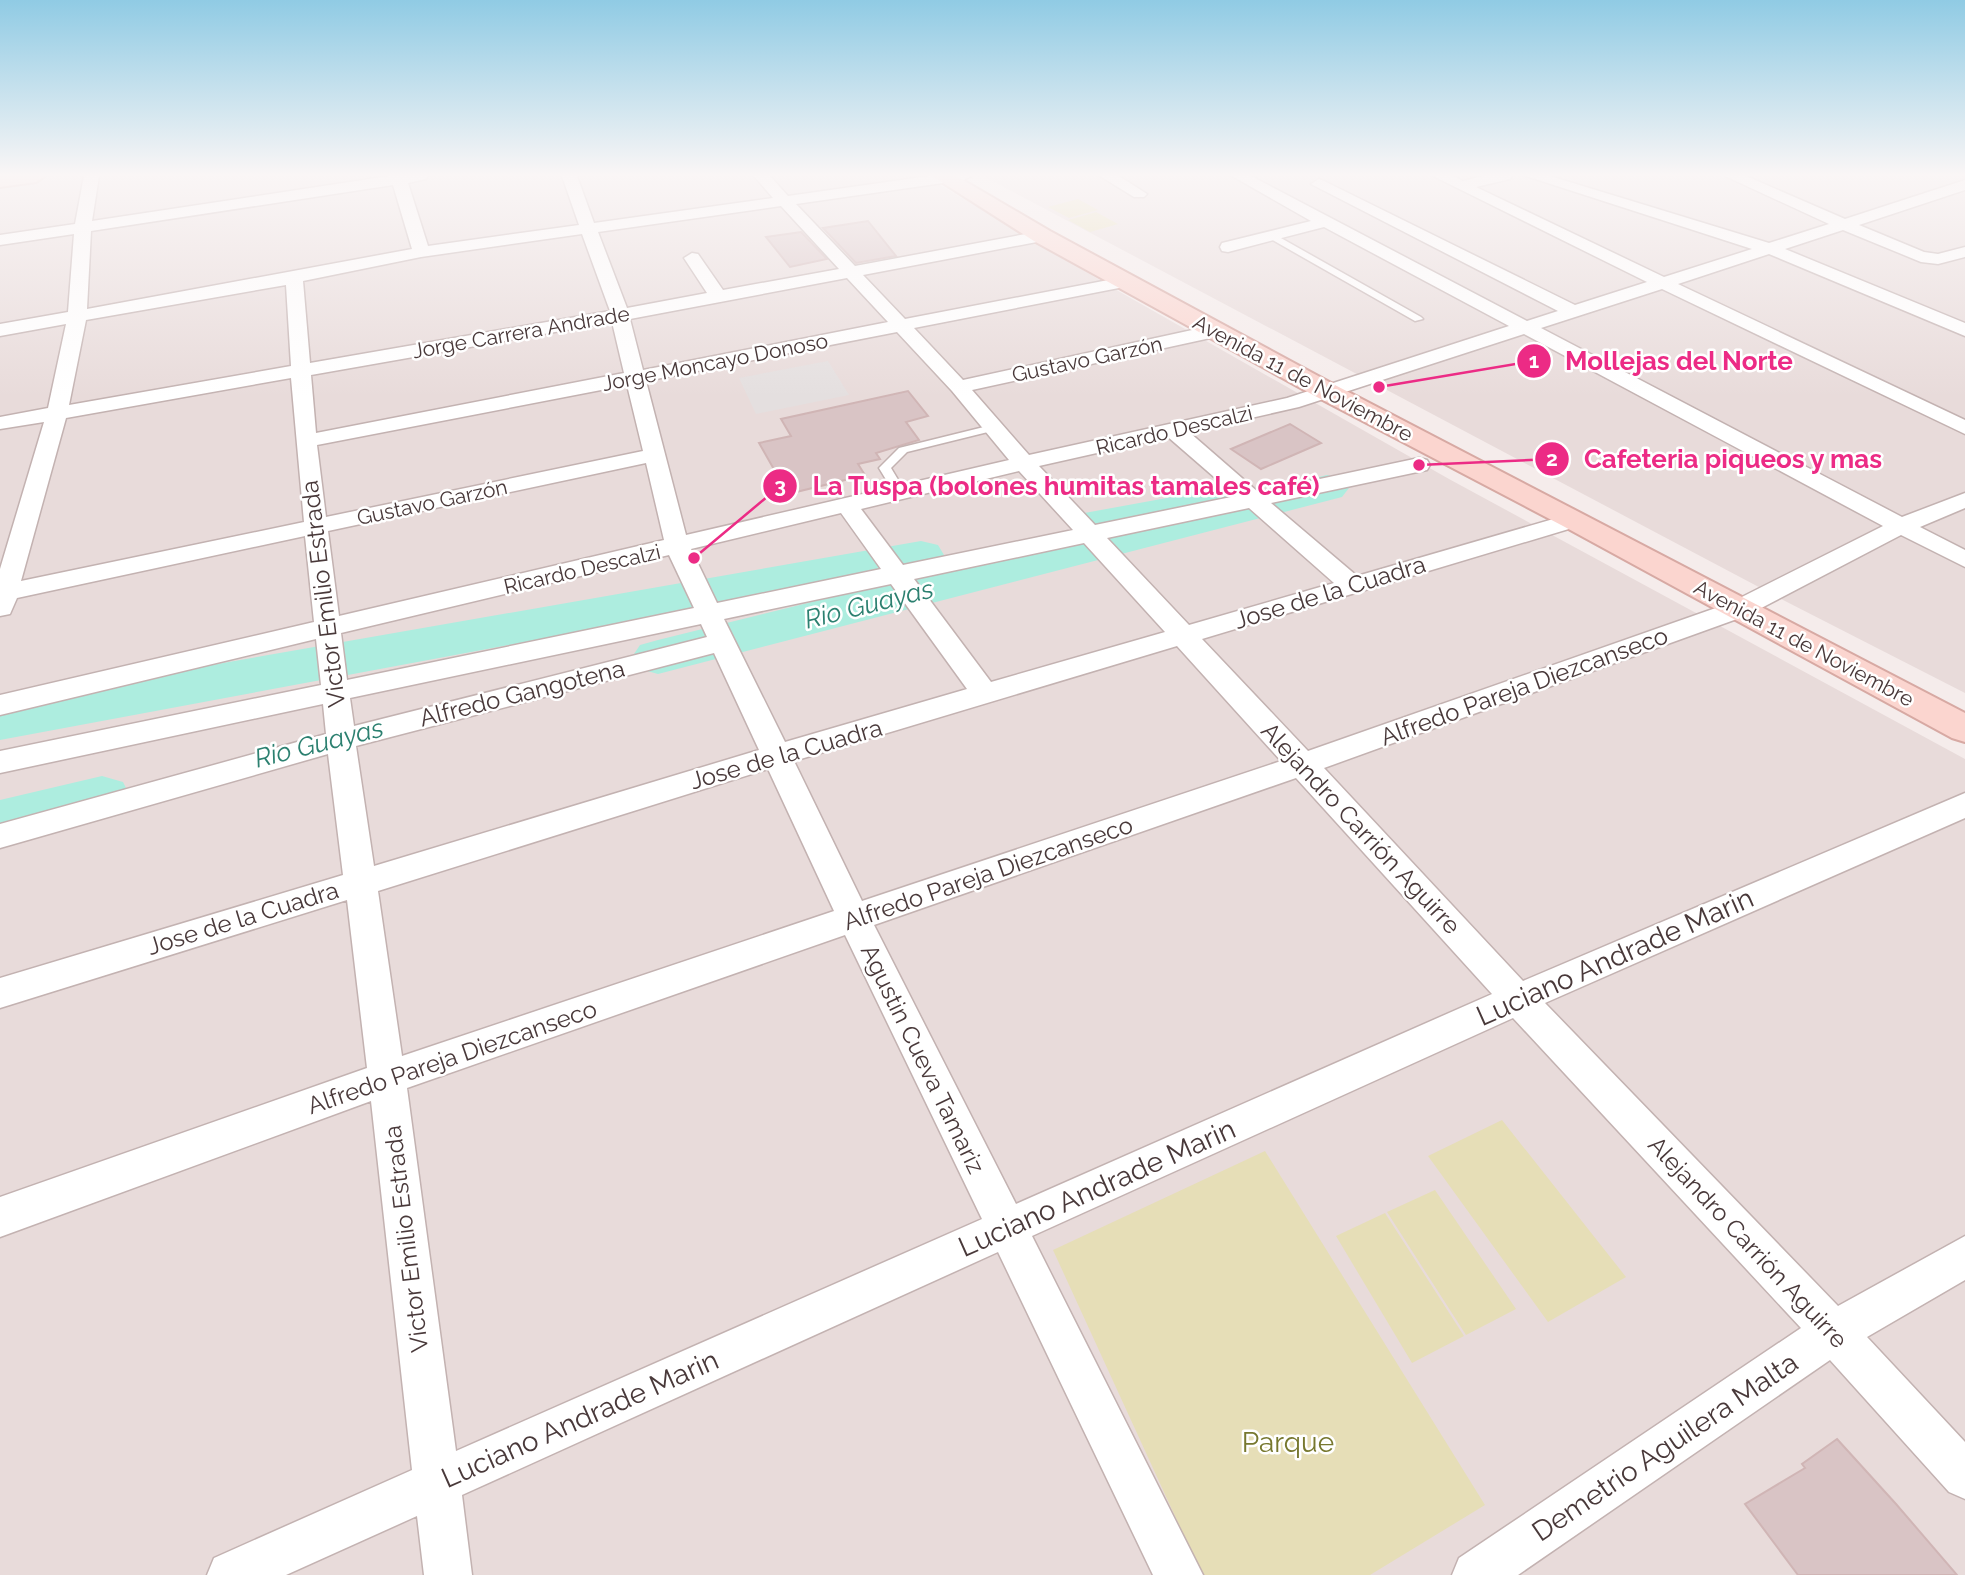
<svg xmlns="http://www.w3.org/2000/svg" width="1965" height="1575" font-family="Raleway,sans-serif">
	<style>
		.residential { fill: #e8dbda }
		.green { fill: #e6deb7 }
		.parking { fill: #e4dfdf }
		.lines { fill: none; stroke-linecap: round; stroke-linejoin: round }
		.river { fill: #adeddf; fill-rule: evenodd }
		.building { fill: #d9c4c5; stroke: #d0b5b5; stroke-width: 2 }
		.lane-casing { stroke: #c3b2b1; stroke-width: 3 }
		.street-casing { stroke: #c3b2b1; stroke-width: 3 }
		.secondary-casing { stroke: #d7a9a3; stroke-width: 4 }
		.lane { fill: #fff; fill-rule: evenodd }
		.street { fill: #fff; fill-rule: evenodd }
		.secondary { fill: #fbd5cf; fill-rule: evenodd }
		.labels { text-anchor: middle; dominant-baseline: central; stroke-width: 5; stroke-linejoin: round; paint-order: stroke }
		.far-street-label { font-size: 21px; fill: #49393a; stroke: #fff }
		.street-label { font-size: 24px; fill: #49393a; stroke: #fff }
		.water-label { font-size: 26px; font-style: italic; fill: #2c8070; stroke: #fff }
		.near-street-label { font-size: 28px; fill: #49393a; stroke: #fff }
		.near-park-label { font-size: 28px; fill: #77782f; stroke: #fff }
		.leader { fill: none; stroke: #ec2b85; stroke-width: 2.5 }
		.callout-dot { fill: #ec2b85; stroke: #fff; stroke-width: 2.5 }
		.mark-label { font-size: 21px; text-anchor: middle; font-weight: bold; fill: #fff }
		.callout-label { font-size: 26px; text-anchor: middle; font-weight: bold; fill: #ec2b85; stroke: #fff; stroke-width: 5; stroke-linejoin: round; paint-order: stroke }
	</style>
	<rect width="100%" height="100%" fill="#f5eceb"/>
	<path class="residential" d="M0,176H925L1120,292L1449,479L1965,759V1575H0Z
		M983,176H1965V693L1785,601Z"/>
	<path class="green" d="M1078,199L1098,210L1069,218L1048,207Z
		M1096,212L1118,224L1090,232L1068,220Z
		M1502,1120L1626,1277L1548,1322L1428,1156Z
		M1265,1151L1485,1505L1370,1575H1202L1053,1250Z
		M1435,1190L1516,1309L1466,1335L1387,1212Z
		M1385,1213L1464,1336L1412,1363L1336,1236Z"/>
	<path class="parking" d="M828,361L849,395L756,414L739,378Z"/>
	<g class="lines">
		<path class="river" d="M1327,475L1342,479L1349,488L1342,497L658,674L640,669L632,657L640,645L658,640L1084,535L1079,534L1072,524L1079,514L1227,487L1243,491L1246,495Z
			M921,541L938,545L944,555L938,565L0,740V702Z
			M102,776L123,782L131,798L123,814L0,846V800Z"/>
	</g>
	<path class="building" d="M868,221L896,256L856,263L823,228Z
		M801,232L827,259L790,267L766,237Z
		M908,391L928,416L906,422L919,440L876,453L880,459L858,464L865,475L788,494L759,443L791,436L781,419Z
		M1290,424L1321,443L1261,469L1231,449Z
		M1837,1439L1896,1504L1957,1575H1798L1745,1504L1805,1468L1802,1464Z"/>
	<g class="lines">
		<g class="lane-casing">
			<path id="lane" d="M1272,233L1421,317L1423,319L1415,321L1269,238L1268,236Z
				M992,425L996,426V430L907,452L891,468L906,493L904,496H896L879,468L899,448Z"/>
		</g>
		<g class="street-casing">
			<path id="street" d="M84,176H99L92,221L389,176H428L426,179L408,183L428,246L579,225L562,176H577L594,223L773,198L754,176H770L788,196L929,176H971L964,180L796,204L855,266L1042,231L1050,236L1042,241L863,275L905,319L1124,277L1133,282L1124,287L914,328L963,380L1215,325L1224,331L1215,337L972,390L1029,455L1287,398L1509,326L1324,227L1228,252L1222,251L1220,247L1222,243L1311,221L1232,176H1251L1527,321L1558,311L1311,184L1319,179L1324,181L1575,305L1647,282L1433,176H1453L1463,181L1483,176H1512L1510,179L1476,187L1664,277L1752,249L1526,176H1550L1769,243L1829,224L1725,176H1746L1845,219L1965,180V190L1859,225L1924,252L1938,254L1965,247V257L1938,264L1921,262L1843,230L1785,249L1965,323V336L1769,254L1678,284L1965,420V434L1662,289L1541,328L1902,517L1965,493V508L1920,527L1965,550V567L1901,535L1748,615L1324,768L1523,981L1965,793V818L1545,1003L1838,1306L1965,1236V1280L1867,1337L1965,1442V1499L1949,1492L1830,1360L1518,1575H1452L1459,1558L1801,1328L1513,1018L1032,1236L1203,1575H1153L998,1252L462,1495L472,1575H424L417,1516L286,1575H207L214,1558L412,1470L371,1101L0,1237V1197L367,1068L347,900L0,1008V978L343,875L328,754L0,848V824L326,734L323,704L0,773V751L321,685L316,639L0,715V695L314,622L305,536L17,598L10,614L0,616V569L44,422L0,429V417L48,408L66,324L0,336V324L68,312L74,234L0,245V235L75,224ZM393,185L412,249L87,309L91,231ZM781,206L839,269L723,290L698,254L692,253L684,258L707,293L627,308L598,232ZM582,234L610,311L310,363L303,281L421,257ZM847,278L888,322L643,370L630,319ZM286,285L291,366L69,405L86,320ZM612,322L624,373L316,433L311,375ZM897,332L952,391L1009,460L686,535L646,381ZM1524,334L1883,526L1730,603L1308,751L1202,639L1582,525L1586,520L1582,515L1574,513L1357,576L1271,503L1427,470L1430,465L1427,460L1419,458L1258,492L1189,432L1299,407ZM291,378L304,522L21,581L66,418ZM627,385L643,451L326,517L317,445ZM1168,437L1236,496L1095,525L1039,466ZM646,463L664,540L339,616L328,531ZM1019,471L1073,530L903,565L861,509ZM1249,508L1334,583L1189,625L1107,538ZM841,513L881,569L717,603L691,549ZM1084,543L1165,632L991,682L914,579ZM669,555L694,608L347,680L341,633ZM891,584L967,689L785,742L724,619ZM701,624L707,637L354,726L350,698ZM1177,646L1281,761L862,901L794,761ZM714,653L759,750L374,866L356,746ZM768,769L834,911L402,1056L378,891ZM1296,778L1492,994L1016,1204L874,925ZM845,935L982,1219L456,1451L407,1088Z
				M1100,176H1119L1147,194L1144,197H1134Z"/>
		</g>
		<g class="secondary-casing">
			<path id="secondary" d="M0,176H45L36,182L0,187Z
				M932,176H956L1050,231L1333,384L1965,713V742L1952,738L1563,526L1315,396L1034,241Z"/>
		</g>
		<use href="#lane" class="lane"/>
		<use href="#street" class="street"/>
		<use href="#secondary" class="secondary"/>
	</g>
	<linearGradient id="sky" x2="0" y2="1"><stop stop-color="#90cbe4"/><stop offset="0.44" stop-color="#faf6f6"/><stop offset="1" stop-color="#faf6f6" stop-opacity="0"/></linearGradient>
	<rect width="1965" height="397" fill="url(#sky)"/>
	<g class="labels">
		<g class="far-street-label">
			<text transform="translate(521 332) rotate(-10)">Jorge Carrera Andrade</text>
			<text transform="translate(1087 359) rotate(-12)">Gustavo Garzón</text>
			<text transform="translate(715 362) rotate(-11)">Jorge Moncayo Donoso</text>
			<text transform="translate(1303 378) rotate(28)">Avenida 11 de Noviembre</text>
			<text transform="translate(1174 430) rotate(-13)">Ricardo Descalzi</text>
			<text transform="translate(432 502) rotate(-12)">Gustavo Garzón</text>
			<text transform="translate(582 569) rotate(-13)">Ricardo Descalzi</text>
			<text transform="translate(1804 643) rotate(28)">Avenida 11 de Noviembre</text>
		</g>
		<g class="street-label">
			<text transform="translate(1330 592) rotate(-17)">Jose de la Cuadra</text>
			<text transform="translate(323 594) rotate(-97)">Victor Emilio Estrada</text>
			<text transform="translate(1524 686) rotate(-20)">Alfredo Pareja Diezcanseco</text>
			<text transform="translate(522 693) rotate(-14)">Alfredo Gangotena</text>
			<text transform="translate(786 754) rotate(-16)">Jose de la Cuadra</text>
			<text transform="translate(1361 828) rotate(47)">Alejandro Carrión Aguirre</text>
			<text transform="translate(988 873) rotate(-19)">Alfredo Pareja Diezcanseco</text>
			<text transform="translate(243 918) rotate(-17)">Jose de la Cuadra</text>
			<text transform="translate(452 1057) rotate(-19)">Alfredo Pareja Diezcanseco</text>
			<text transform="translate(923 1059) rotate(64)">Agustin Cueva Tamariz</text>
			<text transform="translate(406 1239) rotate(-97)">Victor Emilio Estrada</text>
			<text transform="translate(1748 1242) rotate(47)">Alejandro Carrión Aguirre</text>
		</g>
		<g class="water-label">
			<text transform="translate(869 604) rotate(-14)">Rio Guayas</text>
			<text transform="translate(319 743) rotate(-14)">Rio Guayas</text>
		</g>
		<g class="near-street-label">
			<text transform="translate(1615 957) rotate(-24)">Luciano Andrade Marin</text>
			<text transform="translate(1097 1188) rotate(-24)">Luciano Andrade Marin</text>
			<text transform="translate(580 1419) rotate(-24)">Luciano Andrade Marin</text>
			<text transform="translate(1665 1447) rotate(-34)">Demetrio Aguilera Malta</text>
		</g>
		<g class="near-park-label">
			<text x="1288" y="1442">Parque</text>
		</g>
	</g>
	<path class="leader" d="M1379 387L1534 361M1419 465L1552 459M694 558L780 486"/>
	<g class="callout-dot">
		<circle cx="1379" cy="387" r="7"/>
		<circle cx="1419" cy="465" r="7"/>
		<circle cx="694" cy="558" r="7"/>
		<circle cx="1534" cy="361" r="18"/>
		<circle cx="1552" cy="459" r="18"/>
		<circle cx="780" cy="486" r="18"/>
	</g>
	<g class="mark-label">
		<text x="1534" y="368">1</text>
		<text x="1552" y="466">2</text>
		<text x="780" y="493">3</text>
	</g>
	<g class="callout-label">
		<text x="1679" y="370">Mollejas del Norte</text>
		<text x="1733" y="468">Cafeteria piqueos y mas</text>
		<text x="1066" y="495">La Tuspa (bolones humitas tamales café)</text>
	</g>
</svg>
